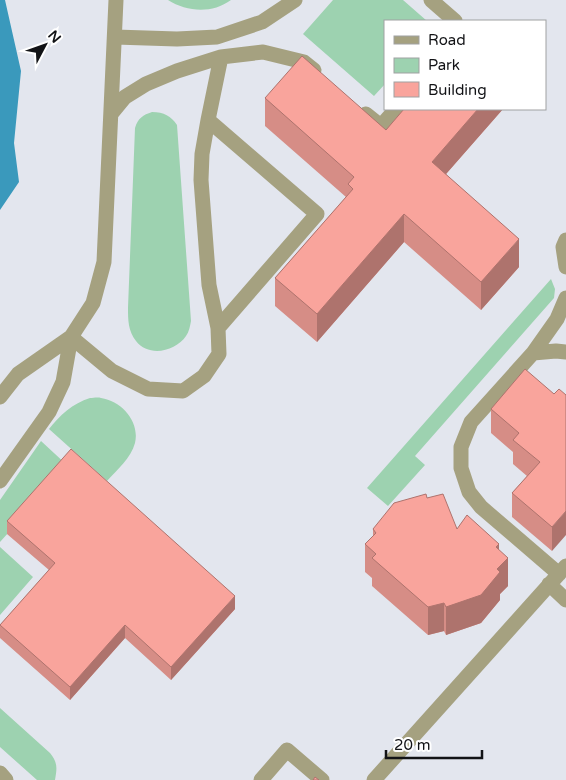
<svg xmlns="http://www.w3.org/2000/svg" width="566" height="780" font-family="'Varela Round',sans-serif">
	<style>
		.green { fill: #9dd2b0 }
		.water { fill: #3a99bc }
		.lines { fill: none; stroke-linecap: round; stroke-linejoin: round }
		.minor { stroke: #a5a180; stroke-width: 15 }
		.wall { fill: #d68d86 }
		.shaded-wall { fill: #ae736d }
		.building { fill: #f9a49c; stroke: #ae736d }
	</style>
	<rect width="100%" height="100%" fill="#e3e6ee"/>
	<path class="green" d="M168,0H231C212,14 187,12 168,0Z
		M333,0H403L427,21H385V84L374,96L303,34Z
		M152,112C164,112 171,116 177,125L191,321C190,326 189,332 186,336C176,351 149,358 136,341C128,331 128,320 128,308L135,128C138,118 143,115 152,112Z
		M551,279L555,289L554,298L415,456L425,465L388,506L367,488Z
		M90,398C93,398 98,397 101,398C122,401 140,422 135,443C131,458 117,470 107,481L49,429C59,416 73,403 90,398Z
		M41,441L68,466L0,542V500Z
		M0,547L33,577L0,615Z
		M0,708L50,753C58,763 57,768 55,780H37L0,747Z"/>
	<path class="water" d="M0,0H5L21,71L14,143L19,182L0,210Z"/>
	<g class="lines">
		<path class="minor" d="M431,0L455,21
			M115,37L177,39L217,37L262,22L295,0
			M111,114L125,97L146,84L177,71L221,57L263,52L304,62L314,70
			M366,114L381,126L396,109
			M208,120L317,214L218,328
			M566,240L563,247L566,267
			M71,337L112,371L148,389L183,391L204,376L219,354L218,328L209,285L201,180L202,154L208,120L221,57
			M533,353L557,319L566,298
			M0,397L18,374L71,337
			M0,481L49,412L63,382L71,337L93,303L104,262L116,0
			M559,574L481,507L469,492L461,468V447L471,422L533,353L556,351L566,352
			M549,584L566,600
			M0,773L6,780
			M261,780L287,750L322,780
			M374,780L566,566"/>
	</g>
	<path class="wall" d="M265,98L386,130L404,109H503L446,174L519,267L481,310L404,242L317,342L275,306V278L346,197L265,126Z
		M554,394L552,551L512,517V493L527,476L513,464V452L491,433V409Z
		M427,498L457,529L499,550L508,586L500,594V600L481,623L446,635L444,631L428,635L372,586V578L365,572V544L373,537V529Z
		M7,521L235,609L171,680L125,638L70,700L0,638V625L49,570L7,534Z"/>
	<path class="shaded-wall" d="M478,109H503L432,190V162Z
		M404,214V242L317,342V314Z
		M519,239V267L481,310V282Z
		M566,511V535L552,551V527Z
		M499,544V566L508,558V586L500,594V600L481,623L446,635V607Z
		M235,596V609L171,680V667Z
		M444,603V631L428,635V607Z
		M125,625V638L70,700V687Z"/>
	<path class="building" d="M302,56L386,130L404,109H478L432,162L519,239L481,282L404,214L317,314L275,278L353,189L348,184L354,177L265,98Z
		M525,369L554,394L559,389L566,395V511L552,527L512,493L540,462L513,440L519,433L491,409Z
		M71,449L235,596L171,667L125,625L70,687L0,625L55,563L7,521Z
		M426,494L427,498L443,494L457,529L467,515L499,544L496,547L508,558L497,569L500,572L481,595L446,607L444,603L428,607L372,558L376,554L365,544L376,533L373,529L394,503Z
		M315,777L319,780H313Z"/>
	<rect x="384" y="20" width="162" height="90" fill="#ffffff" stroke="#a0a1a2"/>
	<rect x="394" y="36" width="25" height="8" fill="#a5a180" stroke="#a0a1a2"/>
	<text x="428" y="45" font-size="15" fill="#121316">Road</text>
	<rect x="394" y="58" width="25" height="15" fill="#9dd2b0" stroke="#a0a1a2"/>
	<text x="428" y="70" font-size="15" fill="#121316">Park</text>
	<rect x="394" y="82" width="25" height="15" fill="#f9a49c" stroke="#a0a1a2"/>
	<text x="428" y="95" font-size="15" fill="#121316">Building</text>
	<g transform="translate(45 45) rotate(49)" stroke="#ffffff" stroke-width="4" paint-order="stroke">
	<path d="M0-4L9 19L0 12L-9 19Z" fill="#121316"/>
	<text y="-8" font-size="14" font-weight="bold" text-anchor="middle" fill="#121316">N</text>
	</g>
	<path d="M386 750v8h96v-8" fill="none" stroke="#121316" stroke-width="2.5"/>
	<text x="394" y="750" font-size="15" fill="#121316" stroke="#ffffff" stroke-width="4" paint-order="stroke">20 m</text>
</svg>
